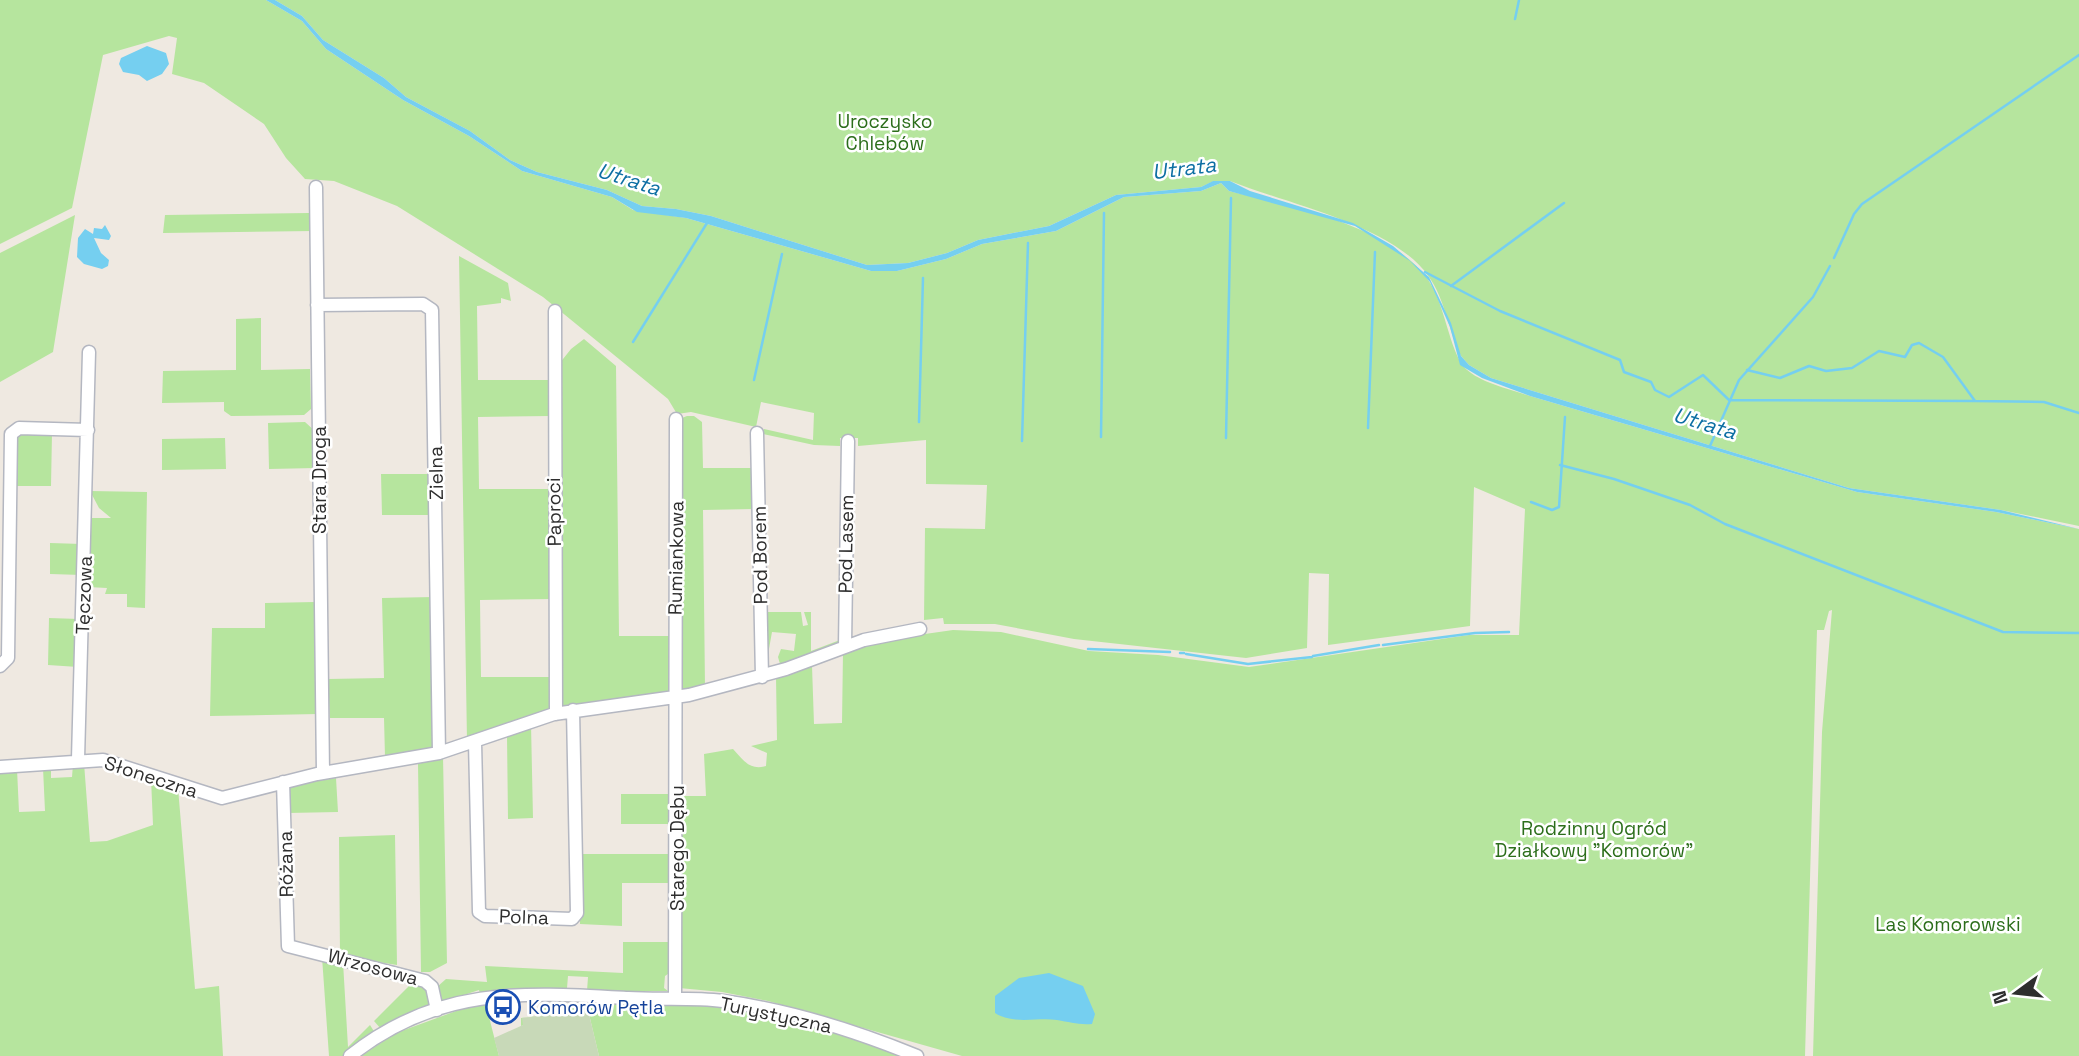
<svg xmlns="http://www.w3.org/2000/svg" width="2079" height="1056" font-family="'Space Grotesk',sans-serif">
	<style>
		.green { fill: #b6e59e }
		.cemetery { fill: #c8d9b8 }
		.water { fill: #75cff0 }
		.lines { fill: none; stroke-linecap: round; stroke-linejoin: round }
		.stream { stroke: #75cff0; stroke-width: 2.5 }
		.minor-casing { stroke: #b4b7c1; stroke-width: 15 }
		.minor { stroke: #fff; stroke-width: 12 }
		.labels { text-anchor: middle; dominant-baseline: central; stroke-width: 5; stroke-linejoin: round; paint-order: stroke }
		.park-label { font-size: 19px; fill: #2c6e1b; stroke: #fff }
		.street-label { font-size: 19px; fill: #2e2e2e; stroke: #fff }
		.transit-label { font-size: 19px; fill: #164399; stroke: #fff; text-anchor: start }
		.water-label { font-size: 21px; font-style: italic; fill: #0d6fa3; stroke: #fff }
	</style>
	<rect width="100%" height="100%" fill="#efe9e1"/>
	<path class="green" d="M0,0H266L302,21L326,49L403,100L469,136L522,171L612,197L633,210L686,218L871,271H897L946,259L982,244L1056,231L1124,197L1201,191L1221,183L1229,191C1290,206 1385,224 1426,277C1445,300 1449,353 1466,369C1481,383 1510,389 1530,396L1857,492L1996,512L2079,529V1056H1813L1822,732L1832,610L1829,611L1824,630H1817L1805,1056H962L768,1001L722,992L679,988L682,796H706L704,754L733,749C743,760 750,771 766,766L767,753L751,746L777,740L776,677L812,666L814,724L842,723L843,652L897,638L953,630L1001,632L1089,651L1158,655L1249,667L1469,635H1519L1525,509L1474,487L1470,626L1328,645L1329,574L1309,573L1307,648L1246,658L1074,639L995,624H944L943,618L924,620L925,528L985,529L987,485L926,484V440L858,446V438H840V446L814,445L763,434L764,429L813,440L814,413L761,402L756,427L691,412L677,414L668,399L543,297L397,206L334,181L305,179L286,158L264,124L204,83L172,74L177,38L169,36L103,55L72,208L0,244Z
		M275,0H2079V526L2001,510L1849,488L1491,378L1469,365L1461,356C1448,331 1446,301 1429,277C1395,226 1285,203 1230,181H1214L1201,187L1116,195L1049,226L978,240L947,253L908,263L867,265L711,216L676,209L642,206L607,190L537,172L510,160L470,131L406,97L384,78L323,40L302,16Z
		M309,213L312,214L313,231L163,233L165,215Z
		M75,215L53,352L0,382V253Z
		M459,256L508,283L511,301L501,298V303L477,306L478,380H550V416L478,417L479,489H551L553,599L480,600L481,677H553V705L549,712L507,723L467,741Z
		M261,318V370L310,369L311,409L304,415L231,416L224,411V402L162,403L163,371L236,370V319Z
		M584,339L616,366L619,636H672V694L619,698L559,709V364L571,349Z
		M687,416H694L702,422L703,468H754V509L703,510L705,688L682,691V418Z
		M305,422L316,432V468L269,469L268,423Z
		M22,432L52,433L51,486H14L15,437Z
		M225,438L226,469L162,470V439Z
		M381,474H432L433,515H382Z
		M90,491L147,492L145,608L127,607V594H105L107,588L88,587L89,518H111L99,508Z
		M50,543L82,544V575L50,574Z
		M434,597L435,747L385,757L384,718H330L328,679L384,678L382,598Z
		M315,602L318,714L210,716L212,628H265V603Z
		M765,612H801L803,626L808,625L804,612H811V651L840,640C825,656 801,661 780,664L778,657L781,649L794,651L796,634L772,632L767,660Z
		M49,618L79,619L78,667L48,665Z
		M531,724L533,818L508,819L507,736Z
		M443,756L447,963L430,972H421L418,764Z
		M84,763L90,842L107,841L153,825L151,778L178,788L195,989L219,986L223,1056H0V771L7,774L17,769L19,812L45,811L43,768L51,767V778L72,777L73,764Z
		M336,778L338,812L288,813L287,786Z
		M621,794H672V824H621Z
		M395,835L397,965L340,956L339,837Z
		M579,854H671V883H622V926L580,924Z
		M623,942H671V972L665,976L664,988L668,991H611V994L587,991L588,977L568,976L567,988L584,991L480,994L479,990L440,1003L437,987L446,979L487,982L485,966L623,973Z
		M322,957L343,962L348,1047L370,1025L375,1033L351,1051L349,1049L345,1056H329Z
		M415,980L425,983L429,1007L381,1029L374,1021Z
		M478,1003H501L504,1012L500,1013L498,1009L488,1013L499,1056H361L396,1033Z
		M544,1004H721L811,1024L910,1056H599L588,1010L523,1018L524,1025L521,1026V1018L543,1015Z"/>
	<path class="cemetery" d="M588,1010L599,1056H499L494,1038L523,1025L522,1018Z"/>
	<path class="water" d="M266,0H275L302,16L323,40L384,78L406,97L470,131L510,160L537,172L607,190L642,206L676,209L711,216L867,265L908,263L947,253L978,240L1049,226L1116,195L1201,187L1213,181H1230L1250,191L1353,223L1393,246L1429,277L1451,323L1461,356L1469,365L1491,378L1849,488L2001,510L2079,529L1996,512L1857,492L1530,396L1482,378L1460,365L1450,327L1430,282L1410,261L1355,226L1229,191L1221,183L1201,191L1124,197L1056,231L982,244L946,259L897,271H871L686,218L637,212L612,197L522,171L469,136L403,100L326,49L302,21Z
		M147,46L166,53L169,64L162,74L147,81L139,75L123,72L119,64L121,58Z
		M105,225L111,236L109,240L94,238L101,253L109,260L108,266L102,269L84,264L77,257L78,238L85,229L93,234L94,228L102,229Z
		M1049,973L1083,986L1095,1014L1092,1024C1078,1025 1070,1022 1057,1020C1037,1017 1014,1025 995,1013V996L1019,978Z"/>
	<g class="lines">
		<path class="stream" d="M1515,19L1519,0
			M1834,258L1854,214L1862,204L2079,55
			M1425,272L1500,311L1620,360L1624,372L1651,382L1655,390L1669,397L1703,375L1729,400L1975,401
			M1451,286L1564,203
			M633,342L707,223
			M1747,370L1780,378L1809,366L1826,371L1852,368L1879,351L1905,357L1912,345L1919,343L1943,357L1975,401L2044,402L2079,413
			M754,380L782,254
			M919,422L923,278
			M1368,428L1375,252
			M1101,437L1104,213
			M1226,438L1231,198
			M1022,441L1028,243
			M1710,446L1739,380L1813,297L1830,266
			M1560,465L1614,479L1690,505L1725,524L2003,632L2079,633
			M1531,502L1552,510L1559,507L1565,417
			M1383,645L1475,633L1509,632
			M1088,649L1170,652
			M1180,653H1184
			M1186,654L1248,664L1312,657
			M1313,656L1379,645"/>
		<g class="minor-casing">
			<path id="minor" d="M316,187L323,773
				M317,305L423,304L432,310L439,753
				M555,311L556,714
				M757,433L762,677
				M845,646L848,441
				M0,666L8,658L11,434L19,428L88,430
				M475,742L479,912L485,916L572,919L577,913L573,710
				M78,759L89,352
				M0,767L103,760L222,798L317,774L439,753L554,714L689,695L786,669L864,640L920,629
				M283,782L288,946L425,981L432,987L437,1010
				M675,999L676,419
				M350,1056C438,986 523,992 628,998C660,1000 692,997 723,1001C789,1010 856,1031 917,1056"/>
		</g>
		<use href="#minor" class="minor"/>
	</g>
	<defs>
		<g id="bus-ring" transform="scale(1.75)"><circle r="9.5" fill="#fff" stroke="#1a4fb4" stroke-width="1.5"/><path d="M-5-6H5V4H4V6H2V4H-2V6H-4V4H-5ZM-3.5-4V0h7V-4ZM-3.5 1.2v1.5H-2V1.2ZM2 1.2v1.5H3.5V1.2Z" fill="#1a4fb4"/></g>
	</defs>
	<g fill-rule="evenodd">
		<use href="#bus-ring" x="503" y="1007"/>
	</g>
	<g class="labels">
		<g class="park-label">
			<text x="885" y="121">Uroczysko<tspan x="885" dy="22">Chlebów</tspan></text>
			<text x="1594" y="828">Rodzinny Ogród<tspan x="1594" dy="22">Działkowy "Komorów"</tspan></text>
			<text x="1948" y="924">Las Komorowski</text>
		</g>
		<g class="street-label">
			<text transform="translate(436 473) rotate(-91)">Zielna</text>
			<text transform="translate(319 480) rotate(-90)">Stara Droga</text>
			<text transform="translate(554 512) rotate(-91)">Paproci</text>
			<text transform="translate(846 544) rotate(-89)">Pod Lasem</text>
			<text transform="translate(760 555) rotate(-91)">Pod Borem</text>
			<text transform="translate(676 558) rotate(-89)">Rumiankowa</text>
			<text transform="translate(84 595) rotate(-88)">Tęczowa</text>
			<text transform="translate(151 777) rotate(18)">Słoneczna</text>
			<text transform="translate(677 848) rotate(-90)">Starego Dębu</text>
			<text transform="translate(286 864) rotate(-91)">Różana</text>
			<text transform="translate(524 917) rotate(2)">Polna</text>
			<text transform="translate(373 967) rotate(15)">Wrzosowa</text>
			<text transform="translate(776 1015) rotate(12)">Turystyczna</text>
		</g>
		<g class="transit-label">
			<text x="528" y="1007">Komorów Pętla</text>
		</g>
		<g class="water-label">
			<text transform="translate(1184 168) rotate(-7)">Utrata</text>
			<text transform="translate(629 179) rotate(18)">Utrata</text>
			<text transform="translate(1705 423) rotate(17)">Utrata</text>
		</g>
	</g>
	<g transform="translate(2016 993) rotate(255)" stroke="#ffffff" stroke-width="5" paint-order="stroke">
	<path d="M0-5L12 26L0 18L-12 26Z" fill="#2e2e2e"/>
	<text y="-10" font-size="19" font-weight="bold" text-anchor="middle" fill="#2e2e2e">N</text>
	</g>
</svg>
